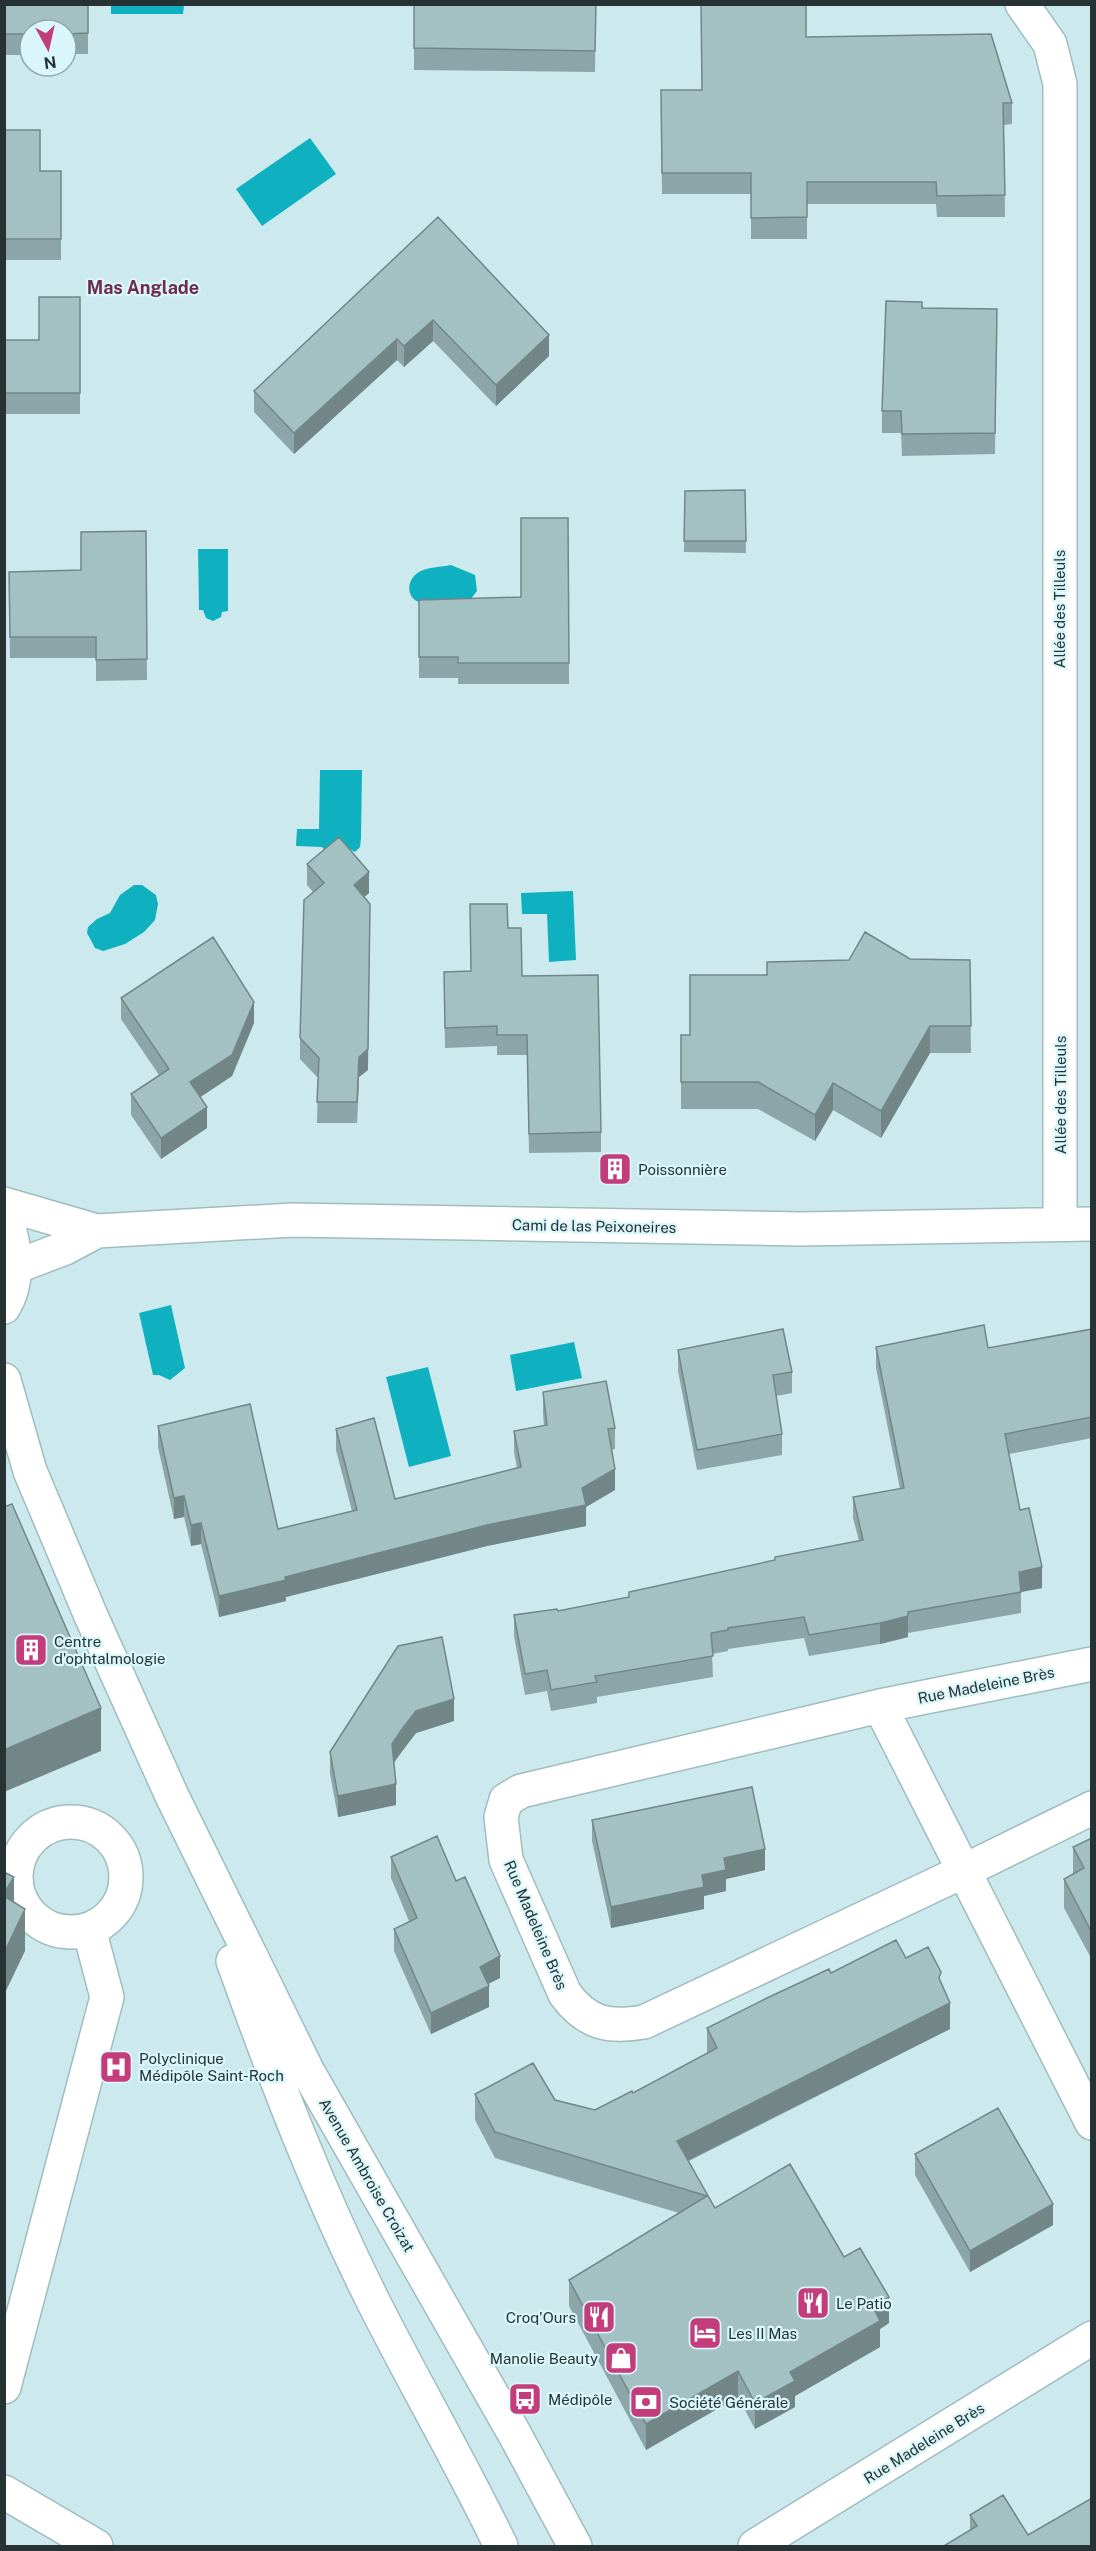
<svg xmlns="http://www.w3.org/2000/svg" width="1096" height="2551" font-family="'Public Sans',sans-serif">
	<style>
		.water { fill: #0fb0bf }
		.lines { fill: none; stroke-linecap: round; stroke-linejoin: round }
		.minor-casing { stroke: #a0bcc0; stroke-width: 36 }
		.minor { stroke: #fff; stroke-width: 33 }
		.wall { fill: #8ca5a8 }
		.shaded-wall { fill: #728688 }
		.building { fill: #a3c0c3; stroke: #728688; stroke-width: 1.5 }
		.labels { text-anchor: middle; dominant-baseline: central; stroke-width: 4.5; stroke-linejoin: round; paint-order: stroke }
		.street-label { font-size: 15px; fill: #263233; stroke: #d9f7fb }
		.poi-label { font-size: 15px; fill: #263233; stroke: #d9f7fb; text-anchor: start }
		.quarter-label { font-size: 18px; font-weight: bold; fill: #702d49; stroke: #d9f7fb }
	</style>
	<rect width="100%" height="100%" fill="#cceaee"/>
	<path class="water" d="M111,5H184L183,14H111Z
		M310,138L336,174L262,226L236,189Z
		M198,549H228V611L222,612L221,617L213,621L206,618L203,610H199Z
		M451,565L475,575L477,591L470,600C456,601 438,605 423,603C406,601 405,580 419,572C428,567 441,567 451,565Z
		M320,770H362L361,838L360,847L355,852L346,847L326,852L322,847L296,846L297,829H319Z
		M134,885H142L156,895L158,904L155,920L144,932L125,944L103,951L95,948L87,933L88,927L97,919L110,913L120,895Z
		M573,891L576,960L549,962L547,914H522L521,893Z
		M171,1305L185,1368L170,1380L159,1375H153L139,1313Z
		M574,1342L582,1378L516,1391L510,1355Z
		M428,1367L451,1456L409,1467L386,1377Z"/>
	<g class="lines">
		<g class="minor-casing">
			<path id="minor" d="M1022,4L1050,44L1060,84V1224
				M4,1204L97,1231L293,1220L801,1229L1092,1224
				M4,1212C15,1242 21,1278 4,1307
				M15,1267L65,1248L97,1231
				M4,1380L30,1471L91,1616L172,1796L308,2072L514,2433L575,2546
				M1092,1664L880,1706L1092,2123
				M880,1706L521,1791L506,1800L501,1817L506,1860L565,1994C587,2024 609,2028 644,2022L964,1871L1092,1808
				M16 1877a55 55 0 1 1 110 0a55 55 0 1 1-110 0Z
				M233,1961C275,2078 319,2194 375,2305C416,2386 462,2465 501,2546
				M4,2387L107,1997L89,1929
				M4,2492L96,2546
				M755,2546L1092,2338"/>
		</g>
		<use href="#minor" class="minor"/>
	</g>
	<path class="wall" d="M4,4H88V54H66V30H30V55H4Z
		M414,4H596L595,72L414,70Z
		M806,37L1012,103V124L1004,125L1005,217H937L936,204H807V239H751V194H662L661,90H702Z
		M4,130L40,171H61V260H4Z
		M438,217L549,356L496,406L433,341L404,367L397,360L294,454L254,412V391Z
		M80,297V414H4V340H39Z
		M922,308L997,309L995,454L902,456L901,433H882V411Z
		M745,490L746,553L684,552L685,491Z
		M568,518L569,684H458V678H419V600L521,597Z
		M146,531L147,680L96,681V658H10L9,593L81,570Z
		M307,864L369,893L364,897L368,1070L359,1077L357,1123H317L318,1078L300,1059V1038L313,892L307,885Z
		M508,928L522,976L601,1132V1152L529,1153L527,1055H497V1046L445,1048L444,991L471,971Z
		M910,959L970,960L971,1053H930L881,1138L833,1110L815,1141L758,1109H681V1035H690L767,975Z
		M121,998L254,1023L232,1076L200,1097L207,1128L161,1159L131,1115V1094L159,1075L121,1019Z
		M1092,1329V1438L1009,1454L1020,1510L1042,1588L1021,1592V1613L908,1633V1637L880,1644L809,1656L804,1638L728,1649V1651L712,1654L713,1677L597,1697V1703L551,1711L547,1691L525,1695L514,1636V1615L558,1611L629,1597V1592L775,1560V1557L859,1541L853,1518V1497L900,1489L876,1368V1347L988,1348Z
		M678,1350L792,1372V1393L776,1396L782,1434V1455L697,1470L678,1371Z
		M543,1392L615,1428V1449L611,1450L615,1490L586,1507V1526L487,1546L286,1597V1601L219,1617L201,1544L191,1546L184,1517L174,1519L158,1447V1426L278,1529L352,1511L336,1450V1429L395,1499L517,1468L514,1452V1431L544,1426L543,1413Z
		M454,1721L416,1733L402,1750L394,1763L396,1805L338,1817L330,1774V1752Z
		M592,1820L765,1870L726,1879V1891L704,1896V1909L611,1928L592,1841Z
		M1092,1838V1960L1064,1908V1879L1073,1874V1847Z
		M391,1857L456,1881L500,1978L488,1984L489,2007L431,2034L394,1951V1929L409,1921L391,1878Z
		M906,1958L941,1982L950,2029L689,2161L715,2208L844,2257L889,2323L880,2329V2347L795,2396V2407L755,2429L738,2397L646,2450L569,2306V2280L679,2213L495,2158L475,2120V2094L555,2100L595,2110L633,2093L707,2053V2028L831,1973Z
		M915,2154L1053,2225L970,2272L915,2175Z
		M970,2515L1028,2535L1092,2547L970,2530Z"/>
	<path class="shaded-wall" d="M433,320V341L404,367V346Z
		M549,335V356L496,406V385Z
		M397,339V360L294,454V433Z
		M369,872V893L354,906V885Z
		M370,904L368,1070L359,1077L357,1123L359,1057Z
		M254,1002V1023L232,1076L190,1104V1082Z
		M930,1026V1053L881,1138V1111Z
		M833,1083V1110L815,1141V1115Z
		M207,1107V1128L161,1159V1138Z
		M615,1469V1490L586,1507V1526L487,1546L286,1597V1601L219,1617V1596L582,1488Z
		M184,1496V1517L174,1519V1498Z
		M201,1523V1544L191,1546V1525Z
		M1042,1567V1588L1021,1592L1019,1572Z
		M908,1616V1637L880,1644V1623Z
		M454,1699V1721L416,1733L392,1765V1744L416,1711Z
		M101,1708V1751L4,1792V1750Z
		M396,1784V1805L338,1817V1796Z
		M765,1849V1870L726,1879V1891L704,1896V1909L611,1928V1907L702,1875L724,1858Z
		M14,1877V1920L4,1935V1893Z
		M25,1909V1951L4,1995V1953Z
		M500,1956V1978L480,1988V1967Z
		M489,1986V2007L431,2034V2013Z
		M950,2003V2029L677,2166V2141Z
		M1053,2204V2225L970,2272V2251Z
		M889,2297V2323L880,2329V2347L795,2396V2407L755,2429V2403L790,2372L873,2307Z
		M738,2371V2397L646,2450V2424Z"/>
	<path class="building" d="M4,4H88V33L66,34V30H30V34H4Z
		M414,4H596L595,51L414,48Z
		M701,4H806V37L991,34L1012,103H1003L1005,195L937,196L936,182H807V217L751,218V173H662L661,90H702Z
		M4,130H40V171H61V239H4Z
		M438,217L549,335L496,385L433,320L404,346L397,339L294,433L254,391Z
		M39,297H80V393H4V340H39Z
		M886,301L922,302V308L997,309L995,433L902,434L901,411H882Z
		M745,490L746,541H684L685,491Z
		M521,518H568L569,663H458V657H419V600L521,597Z
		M146,531L147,659L96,660V637H10L9,572L81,570V532Z
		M339,837L369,872L354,885L370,904L368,1049L359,1057L357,1102H317L319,1058L300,1038L304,900L324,883L307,864Z
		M470,904H507L508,928H521L522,976L598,975L601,1132L529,1134L527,1035H497V1026L445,1028L444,972L471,971Z
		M865,932L910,959L970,960L971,1026H930L881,1111L833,1083L815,1115L758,1082H681V1035H690V975H767V962L849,960Z
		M213,937L254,1002L232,1055L190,1082L207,1107L161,1138L131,1094L169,1069L121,998Z
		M984,1325L988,1348L1092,1329V1417L1005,1434L1020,1510L1029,1508L1042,1567L1019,1572L1021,1592L908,1612V1616L880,1623L809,1635L804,1617L728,1628V1630L711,1633L713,1656L595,1676L597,1682L551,1690L547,1670L525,1674L514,1615L557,1609L558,1611L629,1597V1592L775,1560V1557L863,1540L853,1497L904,1488L876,1347Z
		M783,1329L792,1372L773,1375L782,1434L697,1450L678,1350Z
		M606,1381L615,1428L608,1429L615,1469L582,1488L586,1505L487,1525L285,1577L286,1580L219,1596L201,1523L191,1525L184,1496L174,1498L158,1426L250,1404L278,1529L357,1510L336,1429L374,1418L395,1499L521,1467L514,1431L547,1425L543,1392Z
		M12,1504L101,1708L4,1750V1507Z
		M442,1637L454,1699L416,1711L402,1729L392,1744L396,1784L338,1796L330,1752L398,1646Z
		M752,1787L765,1849L724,1858L726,1870L702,1875L704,1887L611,1907L592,1820Z
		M437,1836L456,1881L465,1877L500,1956L480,1967L489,1986L431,2013L394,1929L417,1918L391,1857Z
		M1092,1838V1931H1091L1064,1879L1084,1868L1073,1847Z
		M4,1872L14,1877L4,1893Z
		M4,1896L25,1909L4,1953Z
		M896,1940L906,1958L928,1947L941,1972L939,1978L950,2003L677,2141L715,2208L790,2164L844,2257L860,2248L889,2297L873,2307L880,2321L790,2372L795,2381L755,2403L738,2371L646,2424L569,2280L707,2196L495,2132L475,2094L533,2063L555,2100L595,2110L632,2091L633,2093L717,2048L707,2028L767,1998L829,1969L831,1973Z
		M998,2108L1053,2204L970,2251L915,2154Z
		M1003,2495L1028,2535L1092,2498V2547H942L977,2526L970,2515Z"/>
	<defs>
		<g id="building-square" transform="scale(1.725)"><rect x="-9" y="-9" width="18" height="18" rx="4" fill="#c33c7b" stroke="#d9f7fb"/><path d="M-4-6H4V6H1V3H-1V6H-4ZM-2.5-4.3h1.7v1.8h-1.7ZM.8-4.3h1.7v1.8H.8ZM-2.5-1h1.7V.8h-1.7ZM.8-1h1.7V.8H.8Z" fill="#fff"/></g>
		<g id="hospital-square" transform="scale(1.725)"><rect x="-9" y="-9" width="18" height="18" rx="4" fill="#c33c7b" stroke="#d9f7fb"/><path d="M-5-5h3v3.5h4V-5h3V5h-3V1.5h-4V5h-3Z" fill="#fff"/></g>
		<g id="restaurant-square" transform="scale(1.725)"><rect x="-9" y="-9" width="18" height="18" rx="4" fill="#c33c7b" stroke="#d9f7fb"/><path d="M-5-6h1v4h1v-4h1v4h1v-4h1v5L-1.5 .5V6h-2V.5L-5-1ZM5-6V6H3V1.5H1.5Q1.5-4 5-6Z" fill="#fff"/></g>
		<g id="hotel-square" transform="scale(1.725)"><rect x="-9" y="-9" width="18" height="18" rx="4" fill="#c33c7b" stroke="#d9f7fb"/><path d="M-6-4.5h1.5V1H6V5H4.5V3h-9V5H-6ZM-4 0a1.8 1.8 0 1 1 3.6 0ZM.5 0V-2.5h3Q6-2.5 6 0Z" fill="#fff"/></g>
		<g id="shop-square" transform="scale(1.725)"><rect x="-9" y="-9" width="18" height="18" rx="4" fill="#c33c7b" stroke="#d9f7fb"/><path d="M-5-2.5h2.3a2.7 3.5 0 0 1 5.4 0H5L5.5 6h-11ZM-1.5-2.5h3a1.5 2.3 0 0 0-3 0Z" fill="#fff"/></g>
		<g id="bus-square" transform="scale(1.725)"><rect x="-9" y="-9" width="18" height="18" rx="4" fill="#c33c7b" stroke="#d9f7fb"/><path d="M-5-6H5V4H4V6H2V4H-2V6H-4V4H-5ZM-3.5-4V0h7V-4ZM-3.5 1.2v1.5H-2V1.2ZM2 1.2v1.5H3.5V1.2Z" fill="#fff"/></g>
		<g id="bank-square" transform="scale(1.725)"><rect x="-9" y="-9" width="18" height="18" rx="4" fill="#c33c7b" stroke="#d9f7fb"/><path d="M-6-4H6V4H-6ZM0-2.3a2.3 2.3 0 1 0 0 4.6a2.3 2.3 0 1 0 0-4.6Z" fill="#fff"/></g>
	</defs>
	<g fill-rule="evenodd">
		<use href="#building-square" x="615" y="1169"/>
		<use href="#building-square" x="31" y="1650"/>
		<use href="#hospital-square" x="116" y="2067"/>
		<use href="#restaurant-square" x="813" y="2303"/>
		<use href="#restaurant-square" x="599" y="2317"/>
		<use href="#hotel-square" x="705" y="2333"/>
		<use href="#shop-square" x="621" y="2358"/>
		<use href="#bus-square" x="525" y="2399"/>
		<use href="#bank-square" x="646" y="2402"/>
	</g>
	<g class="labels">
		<g class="street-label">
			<text transform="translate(1059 609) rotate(-90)">Allée des Tilleuls</text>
			<text transform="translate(1060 1095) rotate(-90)">Allée des Tilleuls</text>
			<text transform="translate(594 1226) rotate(1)">Cami de las Peixoneires</text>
			<text transform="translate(986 1685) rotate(-11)">Rue Madeleine Brès</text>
			<text transform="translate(536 1925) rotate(67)">Rue Madeleine Brès</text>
			<text transform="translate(367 2175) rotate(60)">Avenue Ambroise Croizat</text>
			<text transform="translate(924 2443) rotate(-32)">Rue Madeleine Brès</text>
		</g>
		<g class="poi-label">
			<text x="638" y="1169">Poissonnière</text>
			<text x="54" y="1641">Centre<tspan x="54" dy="17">d'ophtalmologie</tspan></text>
			<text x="139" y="2058">Polyclinique<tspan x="139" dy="17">Médipôle Saint-Roch</tspan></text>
			<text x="836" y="2303">Le Patio</text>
			<text x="576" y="2317" text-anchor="end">Croq'Ours</text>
			<text x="728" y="2333">Les II Mas</text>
			<text x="598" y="2358" text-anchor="end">Manolie Beauty</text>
			<text x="548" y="2399">Médipôle</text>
			<text x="669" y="2402">Société Générale</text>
		</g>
		<g class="quarter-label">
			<text x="143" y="287">Mas Anglade</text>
		</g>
	</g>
	<rect width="1096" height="2551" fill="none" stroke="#263233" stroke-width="12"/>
	<g transform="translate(48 48) rotate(172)"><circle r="28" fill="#d9f7fb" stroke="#91a8ab" stroke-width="1.5"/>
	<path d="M0-4.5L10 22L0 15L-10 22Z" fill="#c33c7b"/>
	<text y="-9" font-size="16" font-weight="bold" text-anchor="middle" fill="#263233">N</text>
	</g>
</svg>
